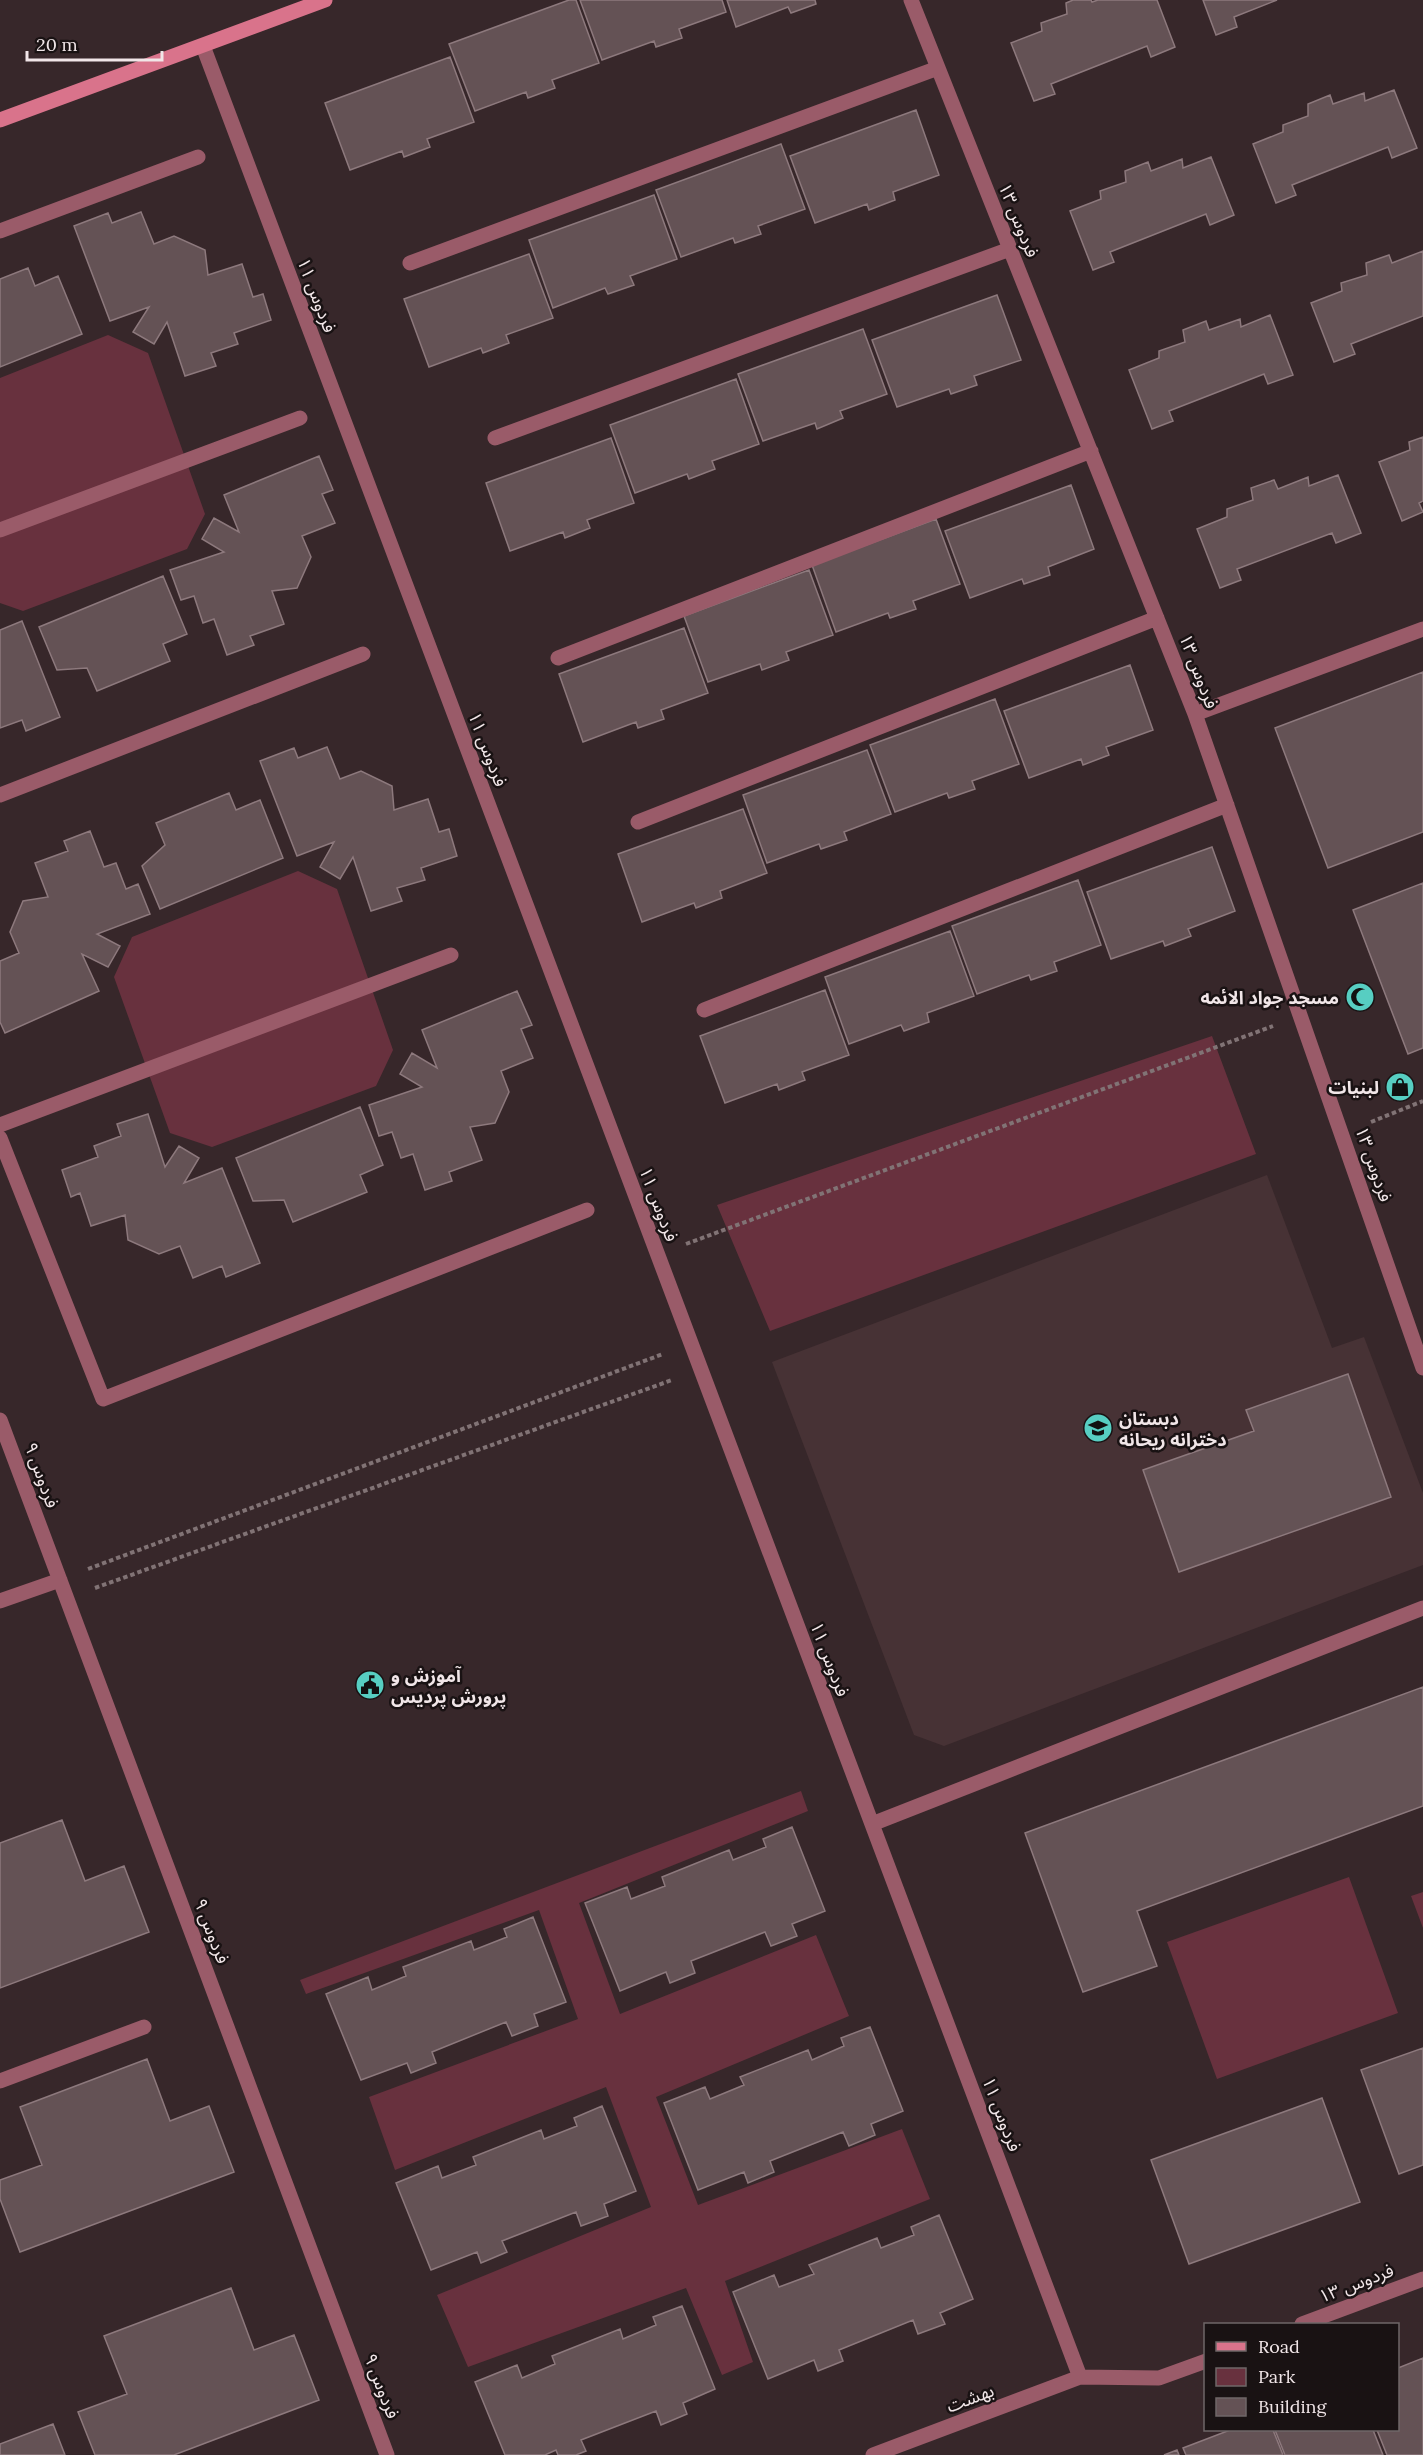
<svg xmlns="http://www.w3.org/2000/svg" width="1423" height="2455" font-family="Lora,'Noto Sans Arabic',serif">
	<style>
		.built { fill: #473235 }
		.green { fill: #68313e }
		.building { fill: #645255; stroke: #8d797d; stroke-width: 1.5 }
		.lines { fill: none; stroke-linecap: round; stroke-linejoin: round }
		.path { stroke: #817375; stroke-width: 4; stroke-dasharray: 4.5 3; stroke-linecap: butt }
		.street { stroke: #9a5b69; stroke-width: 15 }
		.secondary { stroke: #d9738b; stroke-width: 15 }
		.labels { text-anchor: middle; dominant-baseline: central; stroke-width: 5; stroke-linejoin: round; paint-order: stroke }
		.street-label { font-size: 18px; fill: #f1e6e8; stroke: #191213 }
		.poi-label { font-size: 18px; font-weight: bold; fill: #f1e6e8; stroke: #191213; text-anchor: end }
	</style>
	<rect width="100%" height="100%" fill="#37272a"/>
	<path class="built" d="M1267,1175L1332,1348L1364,1337L1423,1493V1565L944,1746L914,1735L772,1362Z"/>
	<path class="green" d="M108,335L148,353L205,514L187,549L23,611L0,603V378Z
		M298,871L337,889L393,1050L376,1086L212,1147L170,1133L114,977L132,937Z
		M1212,1036L1256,1154L770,1331L717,1205Z
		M801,1791L808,1811L579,1903L620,2014L816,1935L849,2016L656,2097L698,2205L902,2129L930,2199L725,2281L753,2362L722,2375L686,2288L468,2367L437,2295L651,2207L606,2087L395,2170L369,2097L578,2019L539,1910L306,1994L300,1980Z
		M1349,1877L1398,2013L1217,2079L1167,1942Z
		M1423,1892V1928L1411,1896Z"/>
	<path class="building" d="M569,0H576L599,63L552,80L555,88L528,98L526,92L475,111L449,44Z
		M580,0H722L726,12L679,29L682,38L656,47L654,41L602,60Z
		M727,0H815L816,4L791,13L788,7L736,27Z
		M1073,0H1091L1092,2L1098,0H1157L1175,47L1151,57L1147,46L1051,84L1055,94L1034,101L1011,43L1042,31L1041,23L1067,14L1066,3Z
		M1203,0H1277L1234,17L1237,27L1216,35Z
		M450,57L474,122L427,139L430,147L404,157L402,151L350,170L325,103Z
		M1394,90L1417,148L1392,158L1388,147L1292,185L1296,195L1276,203L1253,144L1283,132V125L1308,116V104L1330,95L1333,104L1364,93L1365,101Z
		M916,110L939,175L893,192L895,200L869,210L867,204L815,223L790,156Z
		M781,144L805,209L758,226L761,234L735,243L733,238L681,257L656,190Z
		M1211,157L1234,215L1210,225L1206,214L1110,252L1114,262L1093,270L1070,211L1101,199L1100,191L1126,182L1125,171L1148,162L1151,171L1182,159L1183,168Z
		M654,195L677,259L630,276L634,285L608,294L605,288L553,308L529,240Z
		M141,212L154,244L174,236L205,250L208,275L242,264L253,297L263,294L271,320L234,333L238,344L211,353L216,366L185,376L167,322L154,344L133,332L149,307L110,321L74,226L108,213L112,223Z
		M1423,251V316L1351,344L1355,354L1334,362L1311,303L1342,291L1341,283L1367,275L1366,263L1389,255L1392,263Z
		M529,254L553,318L506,335L509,343L483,353L481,348L429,367L404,299Z
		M28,268L35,286L58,276L82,334L0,367V279Z
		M997,295L1021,360L974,376L977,385L951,394L949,389L897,407L872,340Z
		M1270,315L1293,375L1268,384L1264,374L1169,411L1173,421L1152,429L1129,370L1159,358V351L1185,342L1183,330L1206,321L1209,330L1240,319L1241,327Z
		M863,329L887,394L840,411L843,418L817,429L815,423L763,441L738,374Z
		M736,379L759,444L712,461L715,469L689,479L687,474L635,493L610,425Z
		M1423,437V501L1419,503L1423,512L1402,521L1379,462L1410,450L1409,442Z
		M611,438L634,503L587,520L590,528L565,538L563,532L510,551L486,483Z
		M319,456L333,490L322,494L335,523L302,536L311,557L297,588L272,591L284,624L250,636L254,645L227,655L214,619L203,623L194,596L181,600L170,570L224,552L202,539L214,518L239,532L224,495Z
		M1338,475L1361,533L1336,543L1332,533L1237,569L1241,580L1220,588L1197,529L1227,517V509L1253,500L1251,488L1274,480L1278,489L1308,477L1309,486Z
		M1071,485L1094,549L1048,567L1050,575L1024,584L1022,579L970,598L945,531Z
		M936,519L960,584L913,601L916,609L890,618L888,613L836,632L812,565Z
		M809,570L833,635L786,652L789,660L762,670L760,664L708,682L684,616Z
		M163,576L187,634L163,644L170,661L97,691L87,668L57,670L39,627Z
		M22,621L60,717L26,731L22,720L0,728V630Z
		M684,628L708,693L661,710L664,719L638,728L636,722L583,742L559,674Z
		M1130,665L1153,730L1106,747L1109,755L1083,765L1081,759L1029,778L1004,711Z
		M1423,672V832L1328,868L1275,728Z
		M995,699L1019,764L972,781L975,789L949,798L947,793L895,812L870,745Z
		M327,747L340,779L361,771L392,786L394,810L428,799L439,832L449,829L457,856L421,868L425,880L397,888L402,901L371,911L353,857L340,879L320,867L334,842L297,856L260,761L294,748L298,758Z
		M867,750L891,814L844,832L847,840L821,849L819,844L767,863L743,795Z
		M229,793L236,810L260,800L283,858L160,909L142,866L165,845L156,823Z
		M743,809L767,873L720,891L722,898L696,908L694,903L642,922L618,854Z
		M90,831L104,867L116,863L126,889L138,884L150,914L97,934L120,946L108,967L82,954L99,991L5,1033L0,1022V961L19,953L10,932L23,901L48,897L35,863L68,851L64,841Z
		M1212,847L1235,911L1188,929L1191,936L1165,946L1163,941L1111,959L1087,892Z
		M1078,880L1101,945L1054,962L1057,971L1031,980L1029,975L977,994L952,926Z
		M1423,883V1048L1408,1054L1353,910Z
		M950,931L974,996L927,1013L929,1022L904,1031L901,1025L849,1044L825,977Z
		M825,990L849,1055L802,1072L805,1080L779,1090L777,1084L725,1103L700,1036Z
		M517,991L532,1025L521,1029L533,1058L501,1071L509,1092L495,1123L470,1127L482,1160L449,1172L452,1181L425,1190L413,1154L401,1158L392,1132L379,1136L369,1105L422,1087L400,1074L412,1053L437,1068L422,1030Z
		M360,1107L383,1165L360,1175L367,1192L293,1222L284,1200L253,1201L236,1158Z
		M148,1114L165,1167L179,1146L199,1158L184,1183L222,1168L260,1263L226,1277L222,1266L193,1278L180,1246L159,1254L128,1240L125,1215L91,1226L80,1193L71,1197L62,1170L98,1157L94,1146L121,1136L117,1124Z
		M1348,1374L1391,1497L1179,1572L1143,1470L1254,1431L1246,1410Z
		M1423,1687V1806L1137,1911L1157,1966L1083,1992L1025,1833Z
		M62,1820L85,1881L124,1866L149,1932L0,1988V1843Z
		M792,1827L825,1911L792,1924L797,1936L771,1946L765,1932L691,1961L695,1973L670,1983L666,1972L620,1991L585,1903L627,1887L631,1899L665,1886L662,1877L729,1850L733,1860L766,1847L763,1839Z
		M533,1917L566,2002L534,2014L538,2026L512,2036L506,2022L432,2052L436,2063L411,2073L407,2063L361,2080L326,1994L368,1977L372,1990L406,1976L403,1967L471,1941L474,1950L507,1937L504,1929Z
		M870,2027L903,2111L871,2124L875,2135L849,2146L843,2132L770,2161L774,2172L748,2183L744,2172L698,2190L664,2103L705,2087L710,2099L744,2085L740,2077L808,2050L812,2060L844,2046L841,2038Z
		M1423,2048V2165L1399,2174L1361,2070Z
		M147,2059L170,2121L209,2106L234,2172L20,2252L0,2199V2180L42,2165L20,2107Z
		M1322,2098L1360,2202L1189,2264L1151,2160Z
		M602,2106L636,2191L604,2204L608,2216L581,2226L576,2212L502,2241L507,2252L481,2263L477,2252L431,2270L396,2183L438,2166L442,2178L476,2165L473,2157L541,2130L544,2139L577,2126L574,2118Z
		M939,2215L973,2299L940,2313L945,2324L918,2334L913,2320L839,2350L843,2361L818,2371L814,2360L768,2379L733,2292L774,2275L779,2287L814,2274L809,2265L877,2238L881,2248L914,2235L911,2227Z
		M231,2288L254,2350L294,2335L319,2400L174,2455H95L78,2412L127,2394L104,2336Z
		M682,2306L715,2389L683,2403L687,2414L661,2425L656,2411L581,2440L586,2451L576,2455H558L556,2450L545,2455H505L475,2382L517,2365L522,2378L555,2364L552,2356L620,2329L623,2339L656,2325L653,2317Z
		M1423,2358V2455H1387L1377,2430H1398V2368Z
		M53,2424L65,2455H0V2444Z
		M1230,2430H1273L1283,2455H1186L1183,2448Z
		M1275,2430H1373L1383,2455H1285Z
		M1177,2450L1179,2455H1164Z"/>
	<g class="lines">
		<path class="path" d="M1371,1122L1423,1101
			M686,1244L1273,1026
			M88,1569L663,1354
			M95,1588L672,1380"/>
		<path class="street" d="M911,0L1195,714L1423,1368
			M203,46L1080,2377
			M0,231L198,157
			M410,263L938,68
			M495,438L1010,249
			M0,530L300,418
			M558,658L1091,451
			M1195,714L1423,629
			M0,795L363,654
			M638,822L1157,618
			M704,1010L1227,805
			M0,1125L451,955
			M0,1138L103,1399L587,1210
			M0,1420L387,2455
			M0,1601L60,1580
			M872,1824L1423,1608
			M0,2081L144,2027
			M1302,2324L1423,2279
			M873,2455L1080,2377L1159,2378L1206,2361"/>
		<path class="secondary" d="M0,120L325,0"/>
	</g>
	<defs>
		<g id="mosque-disc" transform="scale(1.5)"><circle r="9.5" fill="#57cec2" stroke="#191213"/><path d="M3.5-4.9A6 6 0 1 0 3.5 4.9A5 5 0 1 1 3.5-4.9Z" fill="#111"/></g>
		<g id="shop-disc" transform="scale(1.5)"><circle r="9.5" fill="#57cec2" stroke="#191213"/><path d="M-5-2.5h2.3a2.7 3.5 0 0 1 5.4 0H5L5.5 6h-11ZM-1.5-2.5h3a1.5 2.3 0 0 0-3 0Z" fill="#111"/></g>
		<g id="school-disc" transform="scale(1.5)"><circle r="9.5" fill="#57cec2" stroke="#191213"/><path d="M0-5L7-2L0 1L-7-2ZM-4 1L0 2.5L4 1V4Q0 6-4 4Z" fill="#111"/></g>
		<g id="civic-disc" transform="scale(1.5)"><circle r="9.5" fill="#57cec2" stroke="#191213"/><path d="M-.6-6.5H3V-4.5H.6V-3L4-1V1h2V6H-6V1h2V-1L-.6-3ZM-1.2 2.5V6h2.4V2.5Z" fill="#111"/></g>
	</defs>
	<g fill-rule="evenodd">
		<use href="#mosque-disc" x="1360" y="997"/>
		<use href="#shop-disc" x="1400" y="1087"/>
		<use href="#school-disc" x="1098" y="1428"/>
		<use href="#civic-disc" x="370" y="1685"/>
	</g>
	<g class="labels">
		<g class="street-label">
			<text transform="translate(1019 220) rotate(68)">فردوس ۱۳</text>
			<text transform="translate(317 295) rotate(69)">فردوس ۱۱</text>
			<text transform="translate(1199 671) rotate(69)">فردوس ۱۳</text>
			<text transform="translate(488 749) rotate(69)">فردوس ۱۱</text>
			<text transform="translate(1374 1164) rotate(71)">فردوس ۱۳</text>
			<text transform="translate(659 1204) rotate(69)">فردوس ۱۱</text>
			<text transform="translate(42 1475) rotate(70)">فردوس ۹</text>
			<text transform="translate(830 1659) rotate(69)">فردوس ۱۱</text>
			<text transform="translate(212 1931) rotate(69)">فردوس ۹</text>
			<text transform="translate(1002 2114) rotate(69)">فردوس ۱۱</text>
			<text transform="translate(1356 2283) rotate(-21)">فردوس ۱۳</text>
			<text transform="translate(382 2386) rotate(69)">فردوس ۹</text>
			<text transform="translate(970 2398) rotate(-21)">بهشت</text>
		</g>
		<g class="poi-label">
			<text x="1339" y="997">مسجد جواد الائمه</text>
			<text x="1379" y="1087">لبنیات</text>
			<text x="1119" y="1418" text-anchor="start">دبستان<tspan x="1119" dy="21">دخترانه ریحانه</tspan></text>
			<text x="391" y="1675" text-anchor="start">آموزش و<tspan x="391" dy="21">پرورش پردیس</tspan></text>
		</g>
	</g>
	<rect x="1204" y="2323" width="195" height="108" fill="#191213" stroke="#6f6768" stroke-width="1.5"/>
	<rect x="1216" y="2342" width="30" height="9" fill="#d9738b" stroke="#6f6768" stroke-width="1.5"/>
	<text x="1258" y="2353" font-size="18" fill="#f1e6e8">Road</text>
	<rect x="1216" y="2368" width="30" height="18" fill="#68313e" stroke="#6f6768" stroke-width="1.5"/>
	<text x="1258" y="2383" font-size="18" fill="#f1e6e8">Park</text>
	<rect x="1216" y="2398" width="30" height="18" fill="#645255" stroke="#6f6768" stroke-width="1.5"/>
	<text x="1258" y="2413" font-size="18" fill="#f1e6e8">Building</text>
	<path d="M27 51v9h135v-9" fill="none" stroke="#f1e6e8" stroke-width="3"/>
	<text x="36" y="51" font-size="18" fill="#f1e6e8" stroke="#191213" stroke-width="4.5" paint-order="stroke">20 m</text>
</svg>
